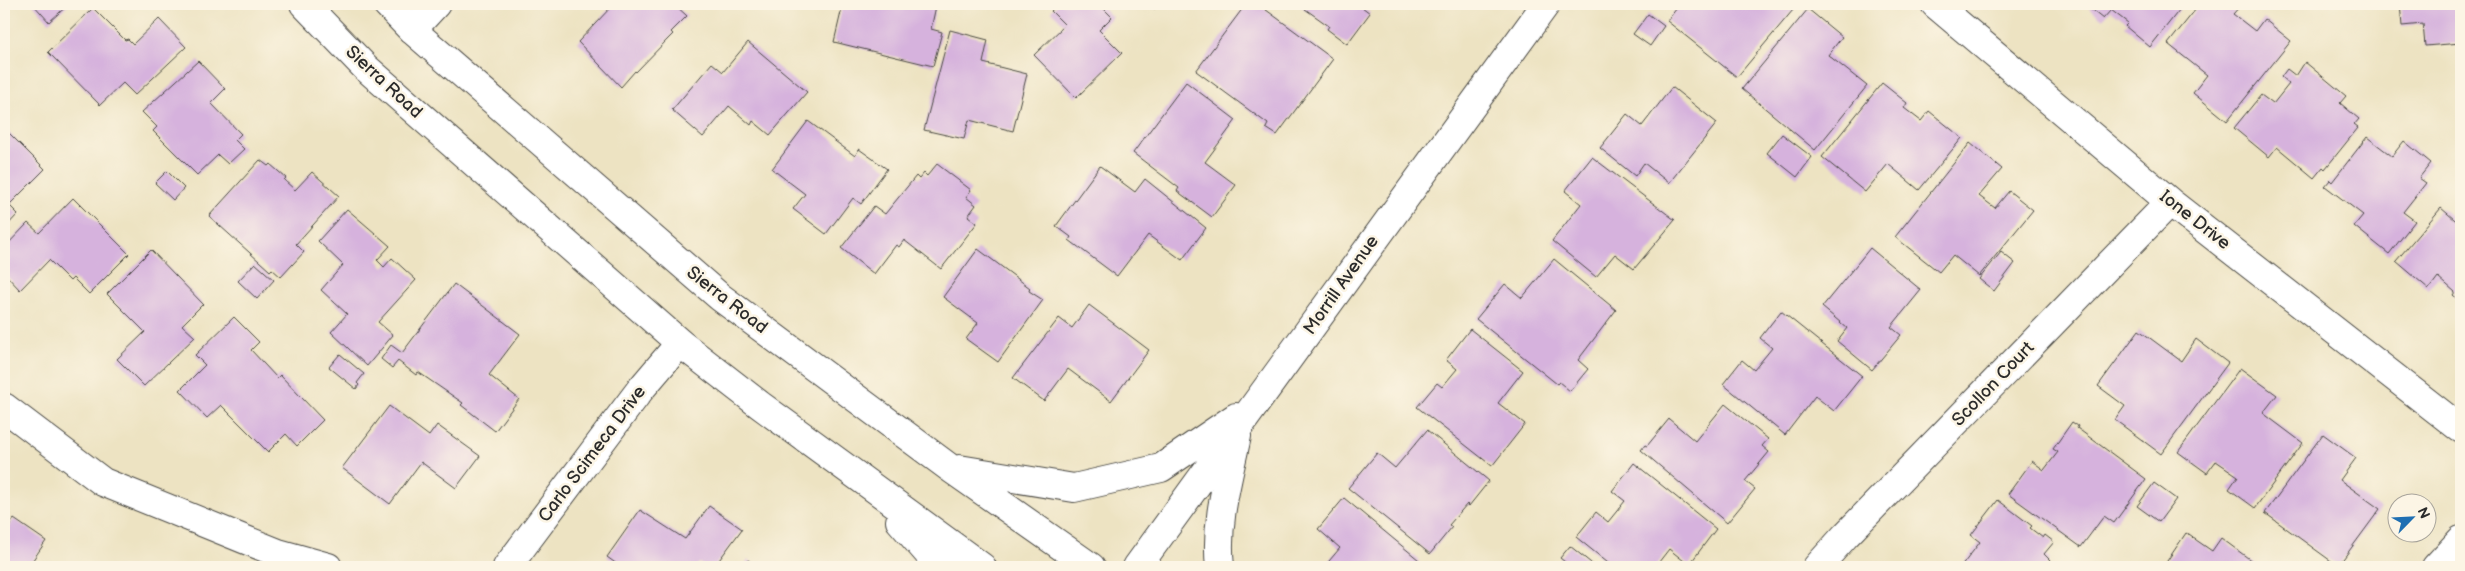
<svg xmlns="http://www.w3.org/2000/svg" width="2465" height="571" font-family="'Balsamiq Sans',sans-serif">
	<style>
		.building { fill: #d6b2dd }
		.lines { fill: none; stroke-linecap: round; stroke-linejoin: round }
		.minor-casing { stroke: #484742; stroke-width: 30 }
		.minor { stroke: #fff; stroke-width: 28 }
		.labels { text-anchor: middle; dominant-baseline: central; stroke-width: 5; stroke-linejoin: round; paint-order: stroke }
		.street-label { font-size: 18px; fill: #2b2b2b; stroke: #fcf5e5 }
	</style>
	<rect width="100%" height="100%" fill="#fcf5e5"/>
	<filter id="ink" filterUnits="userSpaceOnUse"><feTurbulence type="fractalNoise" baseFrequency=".02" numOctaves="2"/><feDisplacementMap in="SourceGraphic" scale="10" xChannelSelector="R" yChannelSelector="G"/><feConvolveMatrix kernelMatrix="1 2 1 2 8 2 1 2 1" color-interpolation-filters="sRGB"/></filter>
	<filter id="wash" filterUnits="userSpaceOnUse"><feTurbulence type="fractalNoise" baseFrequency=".0096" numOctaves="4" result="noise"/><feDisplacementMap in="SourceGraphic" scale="20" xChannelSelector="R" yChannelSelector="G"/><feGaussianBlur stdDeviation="1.12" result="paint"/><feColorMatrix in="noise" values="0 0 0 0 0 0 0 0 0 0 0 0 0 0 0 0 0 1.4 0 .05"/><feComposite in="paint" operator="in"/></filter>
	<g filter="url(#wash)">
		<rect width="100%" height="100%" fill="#ede3c2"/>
		<g id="blocks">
			<path class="building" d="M33,4H69L49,22Z
				M609,4H674L687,16L671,32L673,34L668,39L636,72L635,71L621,87L578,42L612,6Z
				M850,4H926L936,6L931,29L942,32L933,66L834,42L842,8L849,9Z
				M1058,4H1099L1112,17L1099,30L1122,53L1076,98L1034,55L1065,25L1051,11Z
				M1146,4H1158L1155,9Z
				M1246,4H1258L1333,59L1277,135L1266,128L1268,124L1196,71Z
				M1298,4H1358L1370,13L1347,44L1327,29L1329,26Z
				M1680,4H1798L1737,77L1667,21Z
				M2084,4H2184L2150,47L2125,26L2128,23L2111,10L2103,19Z
				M2200,4H2242L2233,14L2255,31L2264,19L2291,41L2227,121L2193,93L2207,75L2168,44Z
				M2400,4H2459L2461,43L2425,46L2423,24L2402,26Z
				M93,8L125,40L128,39L133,44L159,19L186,47L135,95L123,83L100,105L48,52Z
				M1808,9L1842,37L1828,55L1867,86L1815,150L1742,89Z
				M1648,14L1664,26L1650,46L1633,34Z
				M950,30L988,40L983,63L1027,74L1013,131L969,120L964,139L924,130Z
				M748,42L807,92L770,135L753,121L751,125L729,106L703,137L672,110L712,63L723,72Z
				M198,61L225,89L211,103L241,134L235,140L244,149L228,164L218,155L197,175L153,131L157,127L142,112Z
				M2305,62L2346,96L2340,103L2359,119L2354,125L2358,128L2325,169L2323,167L2314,178L2277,147L2269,157L2234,128L2261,95L2273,104L2289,84L2281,77L2287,69L2296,76Z
				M1186,82L1236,120L1205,162L1236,185L1212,217L1177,191L1179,188L1133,153Z
				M1882,83L1907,103L1904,108L1921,121L1929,111L1962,138L1919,190L1888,164L1865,192L1822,157Z
				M1672,87L1717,123L1669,183L1644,163L1635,176L1600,148L1627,114L1642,126Z
				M808,121L855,156L859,149L887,169L861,204L853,198L826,234L793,209L805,194L772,169Z
				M4,128L45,169L9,205L18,214L4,229Z
				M1782,134L1812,157L1797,177L1767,153Z
				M2367,137L2392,156L2404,141L2431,163L2419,178L2426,183L2403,212L2415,221L2389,254L2354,226L2363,215L2325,186L2330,180L2332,182Z
				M1970,143L2002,169L1979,196L1995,208L2009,191L2033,210L1979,276L1953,255L1939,272L1895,237Z
				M1592,157L1675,220L1634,269L1615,254L1596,277L1552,241L1581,204L1565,191Z
				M260,160L268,166L270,164L286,178L284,180L295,190L312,172L339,196L296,244L304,252L281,277L272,269L270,271L209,216Z
				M937,164L971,190L966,197L976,205L968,216L977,223L941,269L904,240L899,247L896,245L874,274L841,248L874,206L885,214L916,176L919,179L924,173L927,176Z
				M1100,166L1135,192L1145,179L1206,228L1182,260L1148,235L1117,276L1069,240L1071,237L1056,226Z
				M167,171L184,188L173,200L155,183Z
				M73,198L129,254L89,294L73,278L70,281L49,260L20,290L4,273V248L28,223L39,233Z
				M2441,208L2461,225V302L2453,295L2455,292L2438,277L2429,289L2396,261Z
				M347,209L390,246L377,260L384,267L392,258L416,280L378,322L393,335L367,366L331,332L347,314L321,290L343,265L318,241Z
				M1870,248L1921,290L1891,327L1901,335L1872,370L1837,341L1847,328L1822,307Z
				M978,249L1030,288L1029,291L1043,300L998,362L966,339L978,323L943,297Z
				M151,250L203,304L182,325L195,337L144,386L117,359L145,332L107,294Z
				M2001,252L2015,263L1994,291L1979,279Z
				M1554,259L1616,310L1578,360L1588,369L1570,391L1559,382L1557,384L1476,319L1505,284L1522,298Z
				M255,263L274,280L257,299L238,281Z
				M454,284L520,334L489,375L519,399L495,431L461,405L463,403L418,372L416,375L398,361L392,368L381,359L391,345L402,353Z
				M1089,305L1149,350L1111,401L1068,369L1044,401L1013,378L1059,318L1072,328Z
				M1781,311L1862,376L1834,411L1815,396L1785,435L1723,384L1742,360L1754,370L1772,348L1760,338Z
				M234,317L259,342L251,350L277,378L280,375L323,420L297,446L286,434L268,452L221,405L207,418L180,390L205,365L195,355Z
				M1470,329L1523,371L1498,403L1525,424L1492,466L1417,407L1437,383L1442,387L1457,369L1446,360Z
				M2139,330L2181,361L2196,339L2228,363L2161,454L2115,420L2125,406L2098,386Z
				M340,354L364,374L357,383L359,385L356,389L329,367Z
				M2240,368L2277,395L2263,413L2303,443L2255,508L2229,489L2238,476L2216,461L2207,473L2178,452Z
				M1725,404L1768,439L1762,446L1769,452L1745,481L1755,489L1727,523L1641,450L1645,445L1647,446L1669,419L1695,441Z
				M389,406L429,436L437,425L480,456L456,488L421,462L390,504L342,468Z
				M2072,422L2078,426L2077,428L2146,479L2114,523L2104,516L2081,547L2008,494L2032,461L2044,470L2058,452L2053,449Z
				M1427,430L1489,481L1469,506L1467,504L1449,525L1452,527L1430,554L1348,488L1377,453L1395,468Z
				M2323,434L2356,458L2340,480L2380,509L2338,566L2265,513Z
				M1634,463L1716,529L1689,565L1669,549L1655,567H1613L1576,537L1596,512L1608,522L1625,501L1612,491Z
				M2154,483L2176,499L2159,522L2137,506Z
				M1344,498L1419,560L1418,562L1424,567H1324L1340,548L1318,529Z
				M1998,500L2032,526L2030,528L2043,538L2045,535L2054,542L2044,554L2050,560L2045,567H1961L1980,542L1971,535Z
				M709,506L742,529L714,567H705L699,563L696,567H621L607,557L640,510L685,539Z
				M14,519L46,541L28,567H4V534Z
				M2186,533L2212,551L2221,538L2260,567H2163Z
				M1570,546L1596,567H1561L1565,562L1560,558Z
				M748,560L755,565L756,563L762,567H743Z"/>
		</g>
	</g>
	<g filter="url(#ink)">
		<use href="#blocks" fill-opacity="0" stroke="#484742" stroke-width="1"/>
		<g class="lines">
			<g class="minor-casing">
				<path id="minor" d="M304,4L365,67L680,343L760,405L982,567
					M387,4L412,30L720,297L950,468L1091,567
					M1935,4L2170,202L2461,429
					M412,30L436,4
					M4,407L103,482L278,553L328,567
					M959,469L1074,488L1161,468L1236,417
					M900,521L940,567
					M507,567L640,390L680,343
					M1137,567L1546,4
					M1220,567C1215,522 1228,479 1237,436
					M1817,567L1845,536L2170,202
					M2436,567L2461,540"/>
			</g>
			<use href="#minor" class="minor"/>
		</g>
	</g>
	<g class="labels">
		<g class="street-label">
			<text transform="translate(384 82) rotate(43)">Sierra Road</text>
			<text transform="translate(2195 220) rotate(38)">Ione Drive</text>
			<text transform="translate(1341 285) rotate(-55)">Morrill Avenue</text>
			<text transform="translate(727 300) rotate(38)">Sierra Road</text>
			<text transform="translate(1993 384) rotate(-46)">Scollon Court</text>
			<text transform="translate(592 454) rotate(-53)">Carlo Scimeca Drive</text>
		</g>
	</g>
	<rect width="2465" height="571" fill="none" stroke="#fcf5e5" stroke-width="20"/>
	<g transform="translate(2412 518) rotate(66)"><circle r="24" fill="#fcf5e5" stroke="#a8a49b"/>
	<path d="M0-4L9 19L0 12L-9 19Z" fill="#1f6fb2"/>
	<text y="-8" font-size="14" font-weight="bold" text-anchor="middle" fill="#2b2b2b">N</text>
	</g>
</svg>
